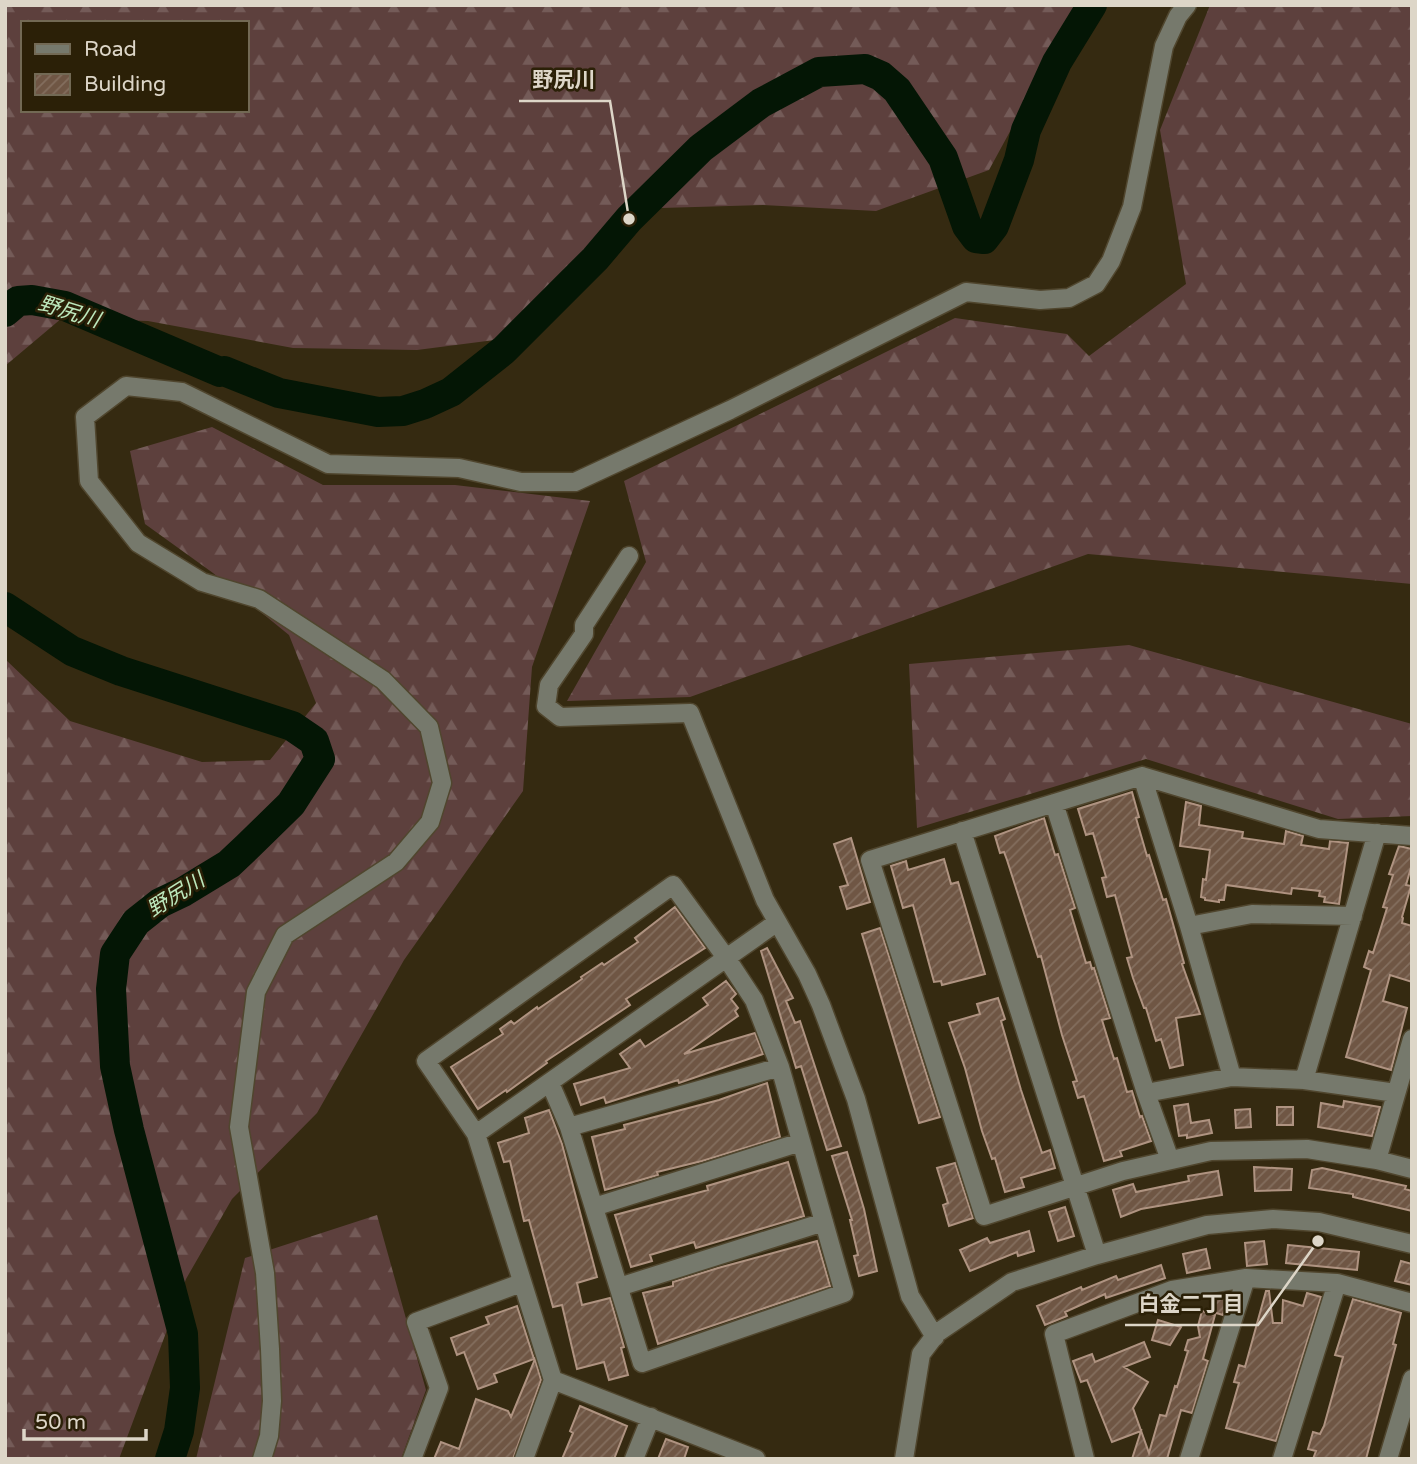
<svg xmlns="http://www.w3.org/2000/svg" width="1417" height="1464" font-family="'Varela Round','Noto Sans JP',sans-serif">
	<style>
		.forest { fill: url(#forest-firs); fill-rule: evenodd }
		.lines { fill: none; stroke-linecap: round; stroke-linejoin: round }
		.river { stroke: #041605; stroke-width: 30 }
		.building { fill: url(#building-hatch); stroke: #af9381; stroke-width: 2 }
		.minor-casing { stroke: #50462e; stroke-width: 21 }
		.minor { stroke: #76796c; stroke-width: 18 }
		.labels { text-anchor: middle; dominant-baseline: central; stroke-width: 5; stroke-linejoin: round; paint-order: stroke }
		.water-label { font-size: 21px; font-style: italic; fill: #bde8bd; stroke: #2b2007 }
		.leader { fill: none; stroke: #ddd6c8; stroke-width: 2.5 }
		.callout-dot { fill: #ddd6c8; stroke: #2b2007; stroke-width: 2.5 }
		.callout-label { font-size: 21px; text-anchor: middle; font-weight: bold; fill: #ddd6c8; stroke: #2b2007; stroke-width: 5; stroke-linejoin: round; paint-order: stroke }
	</style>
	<defs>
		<pattern id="forest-firs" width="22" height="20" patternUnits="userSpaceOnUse" patternTransform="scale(1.75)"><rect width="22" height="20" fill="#5d403d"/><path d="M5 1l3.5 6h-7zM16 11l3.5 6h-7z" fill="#745b58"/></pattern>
		<pattern id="building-hatch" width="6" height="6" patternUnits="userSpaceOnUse" patternTransform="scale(1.75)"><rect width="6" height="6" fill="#6f5644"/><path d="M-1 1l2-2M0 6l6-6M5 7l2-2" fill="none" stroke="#836e5e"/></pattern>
	</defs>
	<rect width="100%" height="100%" fill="#352a11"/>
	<path class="forest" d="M5,5H1083L1073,16L989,170L876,211L763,205L661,208L604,238L518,337L417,350L293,348L148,321L62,318L5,366ZM23,23H247V110H23Z
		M1210,5H1412V584L1088,554L690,697L567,701L646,562L624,481L955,318L1067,334L1089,356L1186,284L1160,130Z
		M212,427L323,485H455L590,501L532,667L523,791L404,960L317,1113L232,1199L186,1279L119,1459H5V659L70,721L202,762L270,760L316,703L289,635L213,573L145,524L130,451Z
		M1129,645L1412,724V816L1338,819L1146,759L917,828L909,664Z
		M377,1215L426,1390L401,1459H196L245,1258Z"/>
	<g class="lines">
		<path class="river" d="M5,312L18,301L32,300L65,306L220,372L224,371L279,393L378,412L403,411L425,404L451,392L504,350L595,259L629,219L701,148L761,103L819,72L865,69L881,76L897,90L943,158L967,226L976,238L984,239L994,226L1019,160L1026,130L1057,62L1092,5
			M5,607L72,651L121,671L292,726L314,741L320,759L291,804L247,847L229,864L183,892L160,903L136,922L115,954L111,989L115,1066L129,1130L183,1334L185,1388L179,1431L170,1459"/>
	</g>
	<path class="building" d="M1132,792L1139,817L1136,818L1147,856L1149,855L1163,900L1166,899L1184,963L1182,964L1200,1014L1176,1018L1183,1065L1170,1068L1161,1039L1156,1041L1146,1008H1144L1133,978L1127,958L1132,957L1115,895L1107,897L1102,878L1106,877L1093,833L1086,835L1078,809Z
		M1186,802L1201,806L1199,825L1243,832L1242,838L1284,844L1286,831L1303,836L1301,845L1329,849L1330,841L1348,843L1339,904L1324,902L1325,897L1319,896L1320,891L1292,888L1291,894L1226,885L1224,900H1219V902L1205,900V898L1201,897L1203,879L1206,880L1210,850L1180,846Z
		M1044,818L1055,855L1058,854L1075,908L1070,910L1086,963L1090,962L1092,969L1094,968L1110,1018L1102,1020L1114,1059L1117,1058L1127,1092L1132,1091L1140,1117L1142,1116L1151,1141L1120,1151L1122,1156L1104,1161L1084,1096L1078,1098L1073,1082L1077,1081L1062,1035L1041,956L1038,957L1007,860L1004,852L1000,853L995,836Z
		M851,838L870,902L847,909L840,887L848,885L834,844Z
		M1399,846L1412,849V864L1406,885L1411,886L1402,917L1403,918L1402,923L1412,926V982L1390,975L1383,1001L1407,1008L1391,1070L1346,1057L1371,970L1364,967L1369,951L1373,953L1387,908L1383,907L1393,875L1389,874Z
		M944,859L951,884L958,882L985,974L942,985L941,981L934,982L913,905L903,908L891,866L906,861L908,870Z
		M675,907L705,948L626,999L630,1005L546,1061L547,1063L507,1092L506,1090L478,1109L451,1067L503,1034L500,1029L511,1021L514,1024L537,1007L538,1009L582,979L581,977L602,963L604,965L638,942L635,938Z
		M880,928L940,1117L919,1123L862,934Z
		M767,948L793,998L786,1001L795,1023L800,1021L841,1146L827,1150L801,1066L796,1068L761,951Z
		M726,981L736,994L731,999L738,1008L735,1011L738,1016L684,1054L755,1033L763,1054L679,1083L678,1080L606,1103L604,1097L581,1105L574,1084L630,1068L620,1054L640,1040L645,1047L688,1019L708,1005L703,998Z
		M998,998L1005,1019L1001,1021L1021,1090L1042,1153L1050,1150L1055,1168L1021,1178L1024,1187L1005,1192L995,1158L992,1159L982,1131L965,1068L949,1023L980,1014L977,1004Z
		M767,1083L780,1137L702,1161L657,1172L658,1175L605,1190L592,1137L625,1129L624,1125L719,1100Z
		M1344,1101L1380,1107L1372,1136L1318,1127L1321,1103L1343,1107Z
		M1188,1104L1191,1123L1209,1120L1212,1133L1187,1138V1135L1179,1136L1174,1106Z
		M1277,1107H1293V1125H1277Z
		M1250,1109L1251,1127L1236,1128L1235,1110Z
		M549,1110L562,1144L597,1277L577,1283L582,1305L610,1298L624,1347L621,1348L628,1375L609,1380L604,1362L577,1369L562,1305L553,1307L529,1220L524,1221L510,1161L504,1162L498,1143L529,1133L525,1118Z
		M847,1152L864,1209L877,1271L859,1276L854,1256L858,1255L850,1220H852L832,1156Z
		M788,1162L804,1216L696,1248L694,1242L650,1255L652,1261L631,1267L615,1215L708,1190L707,1186Z
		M955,1163L973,1218L949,1226L943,1205L948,1203L937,1168Z
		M1254,1167L1292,1169L1291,1190L1255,1191Z
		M1322,1168L1406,1186L1405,1189L1412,1191V1211L1353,1197V1194L1309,1188L1312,1170Z
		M1218,1171L1222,1195L1141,1209L1121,1217L1113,1190L1133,1184L1136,1192L1189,1181L1188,1176Z
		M1065,1207L1074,1236L1058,1241L1049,1212Z
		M1029,1231L1034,1251L1018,1256L1017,1252L970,1271L960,1250L987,1238L990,1243Z
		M817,1241L830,1286L658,1344L643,1293L673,1286V1282L718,1268Z
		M1264,1241L1267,1264L1247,1266L1245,1243Z
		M1288,1245L1359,1252L1357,1270L1286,1263Z
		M1206,1249L1210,1268L1187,1273L1183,1254Z
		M1401,1261L1412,1264V1285L1395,1281Z
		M1161,1265L1165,1278L1106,1298L1105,1294L1065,1312L1067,1316L1045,1325L1037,1306L1081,1287L1082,1290L1116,1276L1118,1280Z
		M1266,1291H1269L1273,1323H1282L1283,1300L1303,1306L1307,1293L1321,1297L1276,1441L1226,1428L1239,1383L1234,1382L1239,1365L1245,1367Z
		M1213,1296L1227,1299L1223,1315L1209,1311Z
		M1353,1299L1401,1313L1393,1344L1396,1345L1366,1459H1313L1316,1451L1308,1449L1313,1432L1320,1434L1324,1426L1343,1357L1335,1355Z
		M517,1306L534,1359L494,1374L497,1382L478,1389L464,1352L457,1355L451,1338L489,1324L486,1317Z
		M1202,1311L1215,1315L1203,1359L1208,1361L1192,1413L1181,1410L1167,1459H1132L1141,1431L1112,1442L1087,1380L1081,1382L1073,1361L1092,1354L1095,1362L1144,1342L1150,1357L1124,1367L1148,1382L1133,1408L1149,1453L1160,1415L1166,1416L1175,1386L1177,1387L1188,1351L1185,1350L1188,1340L1200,1337L1198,1326Z
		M1158,1320L1181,1327L1170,1345L1152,1340Z
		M535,1359L541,1380L513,1459H434L441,1442L459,1449L476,1399L508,1411L511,1417Z
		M580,1406L627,1426L614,1459H562L573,1433L570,1431Z
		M666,1439L688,1447L684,1459H658Z"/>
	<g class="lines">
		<g class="minor-casing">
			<path id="minor" d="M629,556L584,625V634L549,685L546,706L560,717L690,713L765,900L807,974L821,1005L856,1099L910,1296L935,1337
				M1142,776L1189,926L1232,1077
				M1054,803L1146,1093
				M962,831L1097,1255
				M1412,836L1319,829L1142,776L870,860L984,1216L1123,1171L1211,1151L1307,1149L1377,1160L1412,1169
				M1189,926L1252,914L1353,916
				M1304,1080L1377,833
				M569,1127L780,1067
				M476,1134L426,1061L673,885L727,959L754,1000L780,1067L844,1293L642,1363L569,1127L550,1083
				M1170,1160L1146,1093L1232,1077L1304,1080L1396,1093
				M1377,1160L1412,1039
				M594,1207L801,1142
				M619,1287L824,1222
				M262,1459L269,1436L272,1401L270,1349L265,1273L239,1127L256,992L285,935L396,862L430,822L442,783L429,727L383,680L259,599L202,582L138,543L89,481L85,417L126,386L182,392L328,464L459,468L521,482H575L730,410L966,292L1040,300L1069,298L1096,284L1111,261L1132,207L1164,46L1178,16L1187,5
				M412,1459L439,1388L416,1322L521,1283
				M524,1459L553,1380
				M634,1459L651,1417
				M756,1459L553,1380L476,1134L776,923
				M904,1459L921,1354L937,1333L1012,1282L1097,1255L1207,1225L1273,1219L1319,1222L1412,1244
				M1085,1459L1054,1334L1172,1290L1246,1278L1337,1283L1412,1303
				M1189,1459L1246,1278
				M1282,1459L1337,1283
				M1388,1459L1412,1379"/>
		</g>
		<use href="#minor" class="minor"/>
	</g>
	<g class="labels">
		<g class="water-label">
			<text transform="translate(69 312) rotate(17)">野尻川</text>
			<text transform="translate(176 895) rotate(-32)">野尻川</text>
		</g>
	</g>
	<path class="leader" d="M629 219L610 101H519M1318 1241L1258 1325H1125"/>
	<g class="callout-dot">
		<circle cx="629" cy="219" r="7"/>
		<circle cx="1318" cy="1241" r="7"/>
	</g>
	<g class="callout-label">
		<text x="564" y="87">野尻川</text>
		<text x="1191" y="1311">白金二丁目</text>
	</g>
	<rect width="1417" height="1464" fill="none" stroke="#ddd6c8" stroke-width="14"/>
	<rect x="21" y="21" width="228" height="91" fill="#2b2007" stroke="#726954" stroke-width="2"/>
	<rect x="35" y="44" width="35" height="10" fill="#76796c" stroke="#726954" stroke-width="2"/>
	<text x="84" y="56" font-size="21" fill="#ddd6c8">Road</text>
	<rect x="35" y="74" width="35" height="21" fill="url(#building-hatch)" stroke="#726954" stroke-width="2"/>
	<text x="84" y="91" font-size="21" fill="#ddd6c8">Building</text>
	<path d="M24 1429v10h122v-10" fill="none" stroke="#ddd6c8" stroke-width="3.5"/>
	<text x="35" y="1429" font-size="21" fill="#ddd6c8" stroke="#2b2007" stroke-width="5" paint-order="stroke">50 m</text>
</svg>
